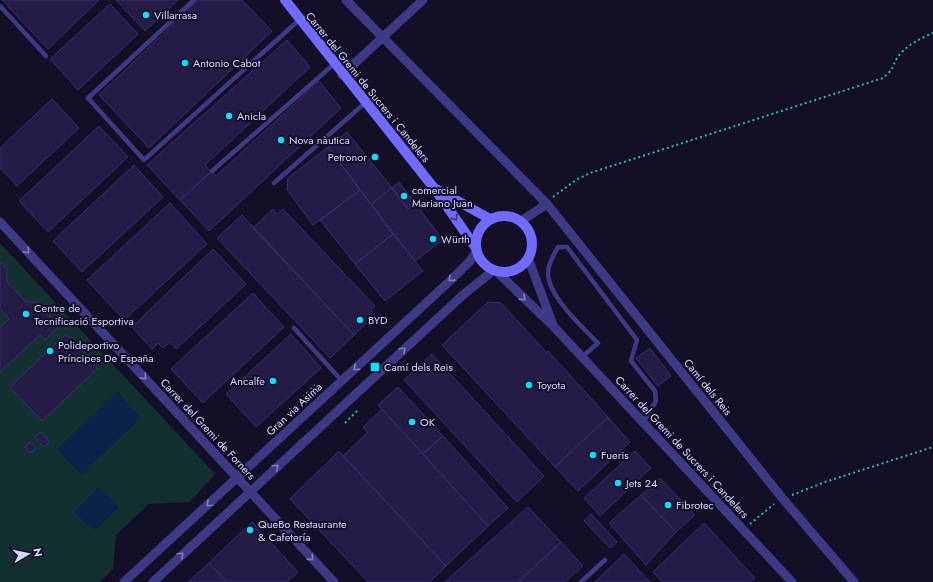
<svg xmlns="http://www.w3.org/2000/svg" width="933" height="582" font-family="Jost,sans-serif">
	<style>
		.green { fill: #12302f }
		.water { fill: #0c2248 }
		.building { fill: #241b47; stroke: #3b2d73 }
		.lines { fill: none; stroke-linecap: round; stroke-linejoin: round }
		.path { stroke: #2fb8b0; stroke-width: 2; stroke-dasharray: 2 3; stroke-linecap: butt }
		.lane { stroke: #3d3a85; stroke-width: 4.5 }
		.street { stroke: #3d3a85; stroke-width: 9 }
		.secondary { stroke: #6f6bff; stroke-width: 10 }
		.oneway { stroke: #38347d }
		.oneway2 { stroke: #837fbc }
		.poi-dot { fill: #00e5ff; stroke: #130f26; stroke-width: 1.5 }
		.labels { text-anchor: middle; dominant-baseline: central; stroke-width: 4; stroke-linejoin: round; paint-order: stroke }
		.poi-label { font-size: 11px; fill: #d9d4ff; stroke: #130f26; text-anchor: start }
		.street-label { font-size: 11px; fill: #d9d4ff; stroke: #130f26 }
	</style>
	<rect width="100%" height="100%" fill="#130f26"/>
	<path class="green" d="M0,243L215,474L190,502L149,504L116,535L113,569L100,582H0Z"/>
	<path class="water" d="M117,391L141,418L81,475L57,449Z
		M99,487L119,507L94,531L74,512Z"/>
	<path class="building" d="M2,0H99L48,49Z
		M116,0H178L145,31Z
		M198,0H242L272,31L149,148L99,95Z
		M110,4L138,34L78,90L50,59Z
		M287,40L310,67L205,165L211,172L180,200L147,165Z
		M319,81L341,108L209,231L180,200L211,172L216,176Z
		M52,99L79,128L17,186L0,168V148Z
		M99,126L128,157L48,232L19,201Z
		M347,132L392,188L371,204L328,147Z
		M328,147L360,190L313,225L287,190L288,178Z
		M134,165L163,197L82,272L53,241Z
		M399,182L415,203L408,209L392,188Z
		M392,188L408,209L415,203L443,240L415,261L371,204Z
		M360,190L393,234L355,264L320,220Z
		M170,203L207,244L124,320L87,280Z
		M273,209L277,214L283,209L375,306L371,310L375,315L354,335L253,228Z
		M242,215L354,335L330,358L217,238Z
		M393,234L423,271L385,301L355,264Z
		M213,249L246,284L176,349L170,342L163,348L158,343L152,349L132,327Z
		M0,262L7,270V282L26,302H38L58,327L45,340L40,335L0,372V327L9,319L0,309Z
		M253,293L284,327L203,403L171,369Z
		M488,302L501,303L547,353L548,351L608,417L555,467L442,345Z
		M66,334L98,368L42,421L10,387Z
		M291,334L321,368L256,427L226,394Z
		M650,348L671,376L658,386L636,358Z
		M432,354L544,476L517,502L404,380Z
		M398,387L443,436L423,454L378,405Z
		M382,409L488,526L446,566L343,456L368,432L363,427Z
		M608,417L630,442L578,491L555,467Z
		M41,432L49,442L44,447L35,437Z
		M443,436L508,508L488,526L423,454Z
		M30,442L36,448L30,453L25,447Z
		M339,451L446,566L430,582H368L290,499Z
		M635,451L651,468L600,516L584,498Z
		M660,478L695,515L676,532L641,495Z
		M641,495L676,532L646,565L609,523Z
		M528,507L561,542L518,582H445Z
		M591,514L617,542L610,548L584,521Z
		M252,522L298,572L287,582H227L209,563Z
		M704,523L755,578L750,582H662L653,572Z
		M561,542L583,566L565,582H518Z
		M624,554L650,582H595Z
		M209,563L227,582H188Z"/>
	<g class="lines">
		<path class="path" d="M553,197L576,180L590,173L883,78C894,69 891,69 897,58C905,46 921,38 933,33
			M300,400L315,385
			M345,423L359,409
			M792,495L825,482L933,447
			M750,524L774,504"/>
		<path class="lane" d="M194,0L88,98L144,160L299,20
			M0,6L46,56
			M212,171L334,64
			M274,183L365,103
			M294,328L342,381
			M582,357L598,343C582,327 548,296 548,273C548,264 554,254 558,247H567L637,340L631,361L655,391L656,401L643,423
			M581,582L605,560"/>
		<path class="street" d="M346,0L547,204
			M342,75L423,0
			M521,221L547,204L783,499L854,582
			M0,222L334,582
			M528,258L553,325
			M496,271L555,328L792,582
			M124,582L452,279L470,261L477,250
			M153,582L464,294L494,270"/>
		<path class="secondary" d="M285,0L434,188L476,248
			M436,189L490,219
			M476 244a28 28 0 1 1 56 0a28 28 0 1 1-56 0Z"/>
	</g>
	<defs><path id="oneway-chevron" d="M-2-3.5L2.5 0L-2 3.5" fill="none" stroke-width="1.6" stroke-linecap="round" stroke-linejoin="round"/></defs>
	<use class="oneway" href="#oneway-chevron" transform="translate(455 218) rotate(55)"/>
	<g class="oneway2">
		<use href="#oneway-chevron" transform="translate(27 251) rotate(47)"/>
		<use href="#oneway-chevron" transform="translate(451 279) rotate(136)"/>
		<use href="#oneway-chevron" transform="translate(523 298) rotate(44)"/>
		<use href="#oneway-chevron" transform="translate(403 350) rotate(-43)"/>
		<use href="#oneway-chevron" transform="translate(356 368) rotate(137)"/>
		<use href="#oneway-chevron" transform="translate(144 377) rotate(47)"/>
		<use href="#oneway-chevron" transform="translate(276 467) rotate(-43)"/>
		<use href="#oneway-chevron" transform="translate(209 504) rotate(137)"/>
		<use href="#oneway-chevron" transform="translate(181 555) rotate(-43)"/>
		<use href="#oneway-chevron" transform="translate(311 558) rotate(47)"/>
	</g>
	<g class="poi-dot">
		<circle cx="146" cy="15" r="4"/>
		<circle cx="185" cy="63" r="4"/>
		<circle cx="229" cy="116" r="4"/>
		<circle cx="281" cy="140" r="4"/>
		<circle cx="375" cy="157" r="4"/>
		<circle cx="404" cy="196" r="4"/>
		<circle cx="433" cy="239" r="4"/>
		<circle cx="26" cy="314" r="4"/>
		<circle cx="360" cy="320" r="4"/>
		<circle cx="50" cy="351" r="4"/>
		<rect x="370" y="362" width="10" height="10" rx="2"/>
		<circle cx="273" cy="381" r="4"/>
		<circle cx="529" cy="385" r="4"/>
		<circle cx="412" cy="422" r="4"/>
		<circle cx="593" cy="455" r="4"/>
		<circle cx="618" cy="483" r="4"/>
		<circle cx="668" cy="505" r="4"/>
		<circle cx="250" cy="530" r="4"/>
	</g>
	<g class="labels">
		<g class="poi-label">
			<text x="154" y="15">Villarrasa</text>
			<text x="193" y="63">Antonio Cabot</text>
			<text x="237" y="116">Anicla</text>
			<text x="289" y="140">Nova nàutica</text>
			<text x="367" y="157" text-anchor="end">Petronor</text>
			<text x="412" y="190">comercial<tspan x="412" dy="13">Mariano Juan</tspan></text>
			<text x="441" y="239">Würth</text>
			<text x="34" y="308">Centre de<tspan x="34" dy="13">Tecnificació Esportiva</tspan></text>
			<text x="368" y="320">BYD</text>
			<text x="58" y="345">Polideportivo<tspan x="58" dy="13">Príncipes De España</tspan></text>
			<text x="384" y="367">Camí dels Reis</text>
			<text x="265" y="381" text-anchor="end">Ancalfe</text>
			<text x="537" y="385">Toyota</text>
			<text x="420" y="422">OK</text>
			<text x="601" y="455">Fueris</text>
			<text x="626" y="483">Jets 24</text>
			<text x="676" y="505">Fibrotec</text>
			<text x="258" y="524">QueBo Restaurante<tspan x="258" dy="13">&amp; Cafetería</tspan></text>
		</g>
		<g class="street-label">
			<text transform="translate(368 87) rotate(51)">Carrer del Gremi de Sucrers i Candelers</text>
			<text transform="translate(708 387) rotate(51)">Camí dels Reis</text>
			<text transform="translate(294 409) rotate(-43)">Gran via Asima</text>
			<text transform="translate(208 429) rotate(47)">Carrer del Gremi de Forners</text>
			<text transform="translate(682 447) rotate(47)">Carrer del Gremi de Sucrers i Candelers</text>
		</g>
	</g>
	<g transform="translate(28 554) rotate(81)" stroke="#130f26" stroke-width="3" paint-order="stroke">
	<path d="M0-3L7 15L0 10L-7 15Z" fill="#d9d4ff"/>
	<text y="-6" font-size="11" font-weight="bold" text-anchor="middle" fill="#d9d4ff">N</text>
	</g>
</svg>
